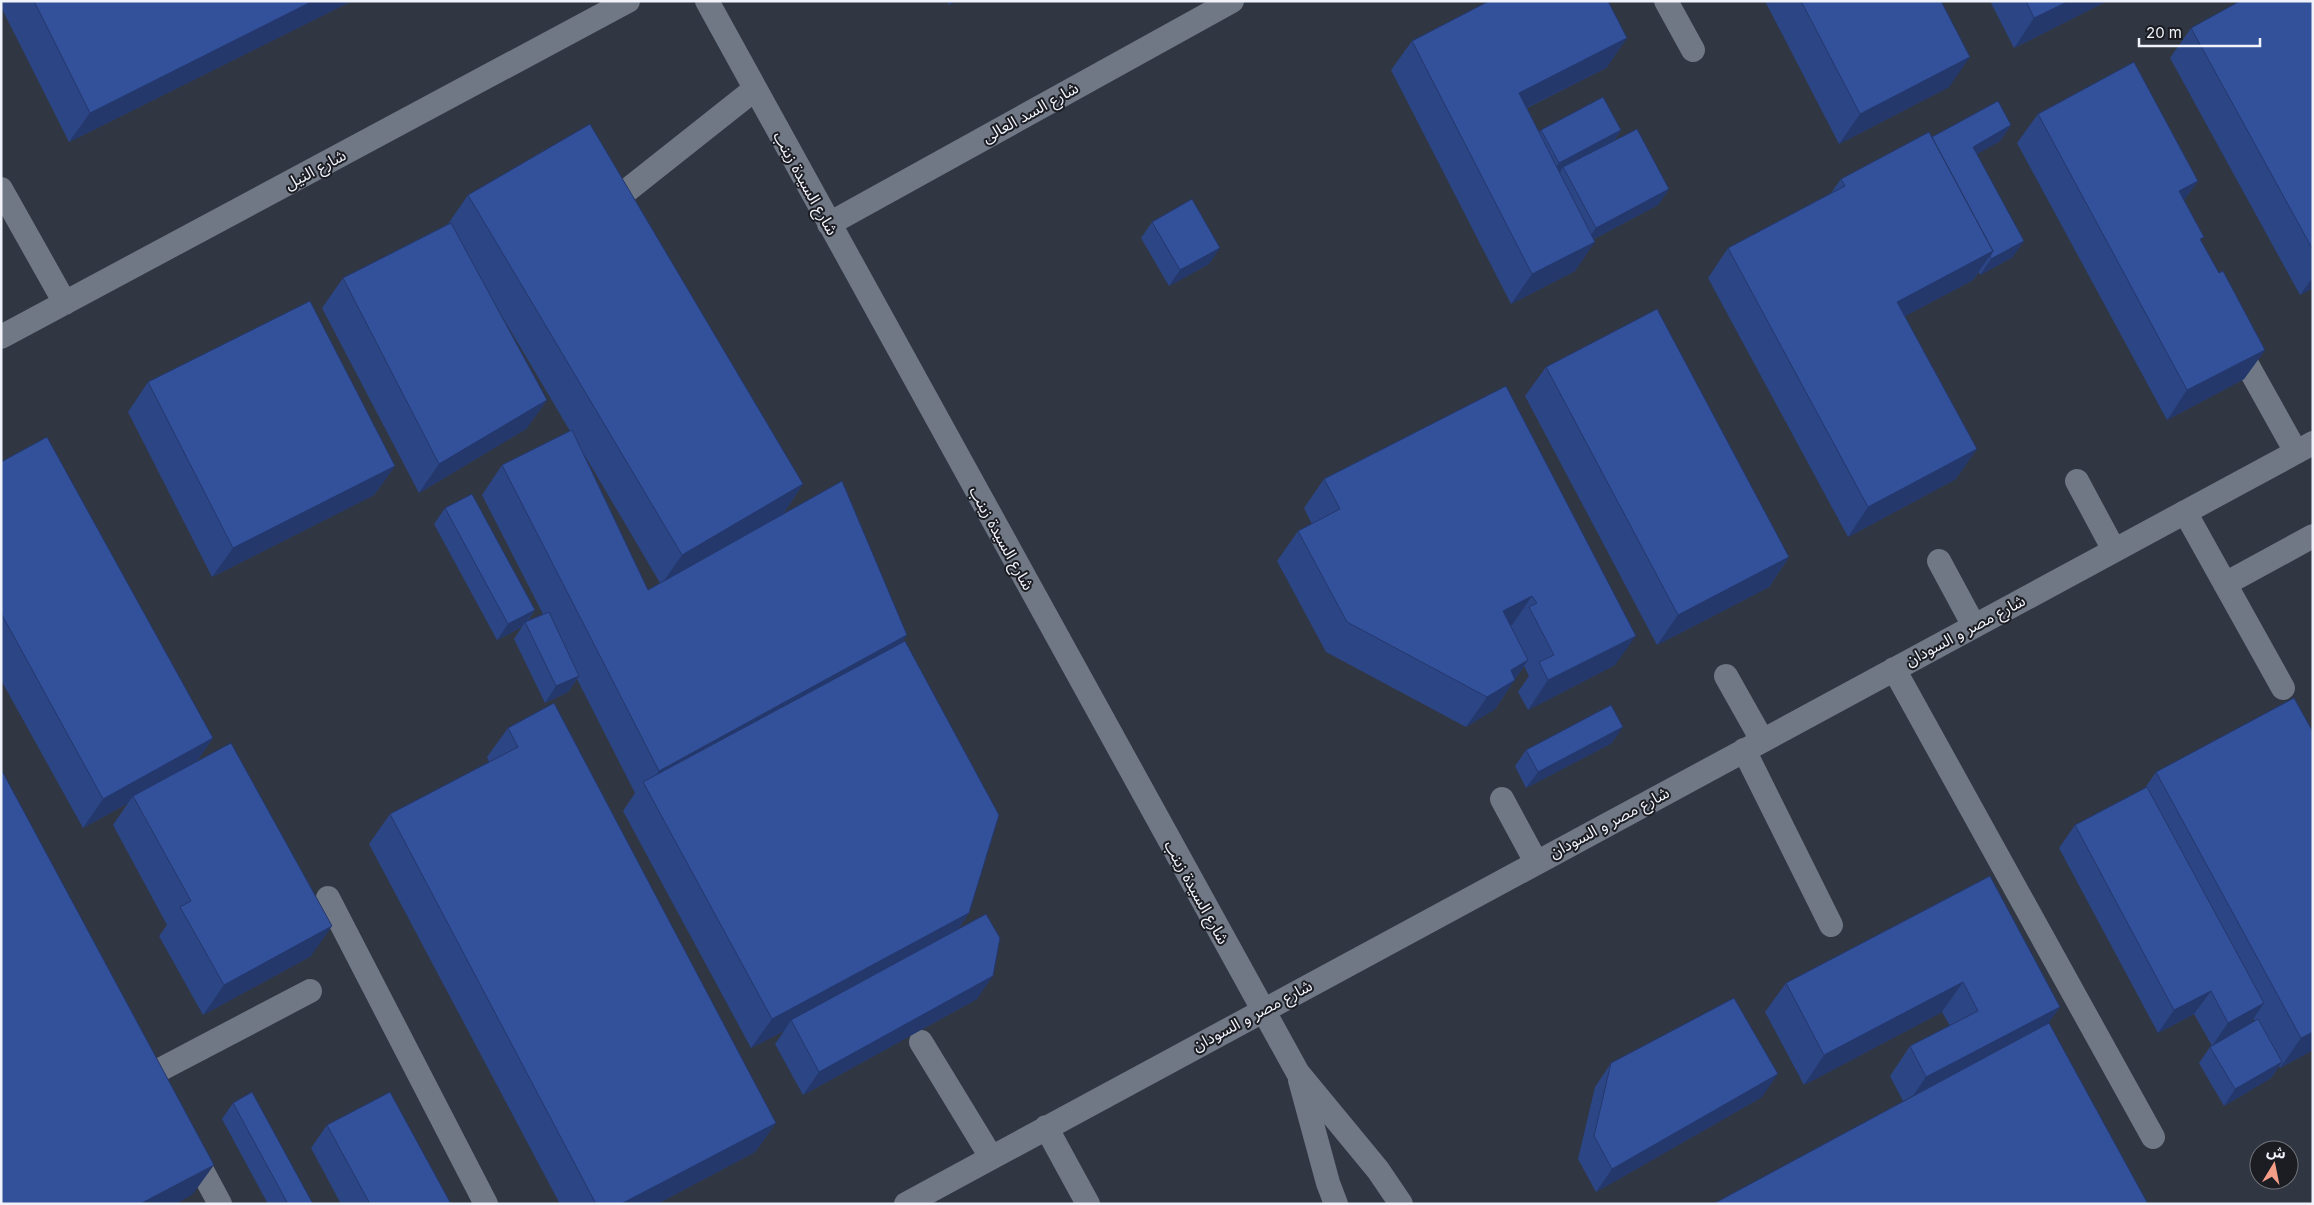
<svg xmlns="http://www.w3.org/2000/svg" width="2314" height="1205" font-family="Inter,'Noto Sans Arabic',sans-serif">
	<style>
		.lines { fill: none; stroke-linecap: round; stroke-linejoin: round }
		.service { stroke: #707785; stroke-width: 24 }
		.wall { fill: #2c4584; fill-rule: evenodd }
		.shaded-wall { fill: #24386c }
		.building { fill: #33509a; stroke: #24386c }
		.labels { text-anchor: middle; dominant-baseline: central; stroke-width: 4; stroke-linejoin: round; paint-order: stroke }
		.street-label { font-size: 16px; fill: #f0f3fb; stroke: #1b1d23 }
	</style>
	<rect width="100%" height="100%" fill="#303642"/>
	<g class="lines">
		<path class="service" d="M707,1L1298,1073L1378,1170L1401,1204
			M1666,1L1693,50
			M1,189L65,303
			M625,192L755,89
			M829,224L1232,1
			M1,337L628,1
			M2234,341L2296,452
			M2077,481L2114,550
			M2185,512L2283,688
			M1939,561L1974,626
			M2225,584L2313,536
			M1894,669L2153,1137
			M1726,676L1762,740
			M1744,750L1831,925
			M1502,799L1536,862
			M328,898L486,1204
			M921,1042L991,1157
			M150,1075L310,991
			M1300,1080L1328,1183L1336,1204
			M1046,1127L1088,1204
			M190,1148L220,1204
			M906,1204L2313,443"/>
	</g>
	<path class="wall" d="M1,1H352L69,142L1,7Z
		M947,1H956L949,5Z
		M1765,1H1941L1949,87L1839,144Z
		M1990,1H2107L2014,48Z
		M2313,1V288L2300,295L2170,58L2191,28Z
		M1627,38L1606,68L1527,108L1539,132L1541,130H1621L1614,141L1669,189L1658,205L1594,239L1575,271L1511,304L1391,70L1412,41Z
		M2038,114L2198,181L2184,200L2201,241L2219,273L2265,350L2244,379L2167,420L2017,143Z
		M2011,125L2000,141L1977,154L2013,257L1980,275L1979,272L1973,280L1905,316L1956,479L1848,537L1708,278L1728,248L1831,193L1841,179L1932,137Z
		M468,195L803,484L783,514L766,523L902,643L969,913L958,929L977,999L803,1095L775,1044L784,1031L751,1048L623,811L635,793L577,679L568,692L545,703L514,639L522,627L497,640L434,524L445,508L535,610L527,622L543,614L482,495L502,465L570,431L496,306L547,400L526,429L419,493L322,308L343,278L448,224ZM584,454L660,583L648,590Z
		M1152,222L1209,264L1169,286L1141,238Z
		M1546,367L1789,557L1769,587L1657,645L1525,396Z
		M148,382L395,466L374,495L212,577L128,412Z
		M1506,386L1615,665L1528,710L1518,692L1529,676L1524,666L1495,709L1466,727L1326,652L1277,561L1298,531L1312,524L1304,508L1324,479Z
		M1,462L213,738L197,761L311,956L203,1015L159,936L167,925L113,825L128,803L83,828L1,680Z
		M508,728L776,1123L755,1152L657,1204H560L369,844L390,814L489,762L487,757Z
		M2313,732V1050L2280,1068L2279,1066L2271,1078L2224,1106L2199,1063L2210,1047L2212,1046L2194,1014L2158,1033L2059,848L2075,825L2145,788L2156,772ZM2253,1019L2255,1021L2249,1024Z
		M1612,743L1526,788L1515,766L1526,750Z
		M1990,876L2060,1007L2048,1023L1903,1101L1890,1076L1910,1046L1950,1026L1942,1012L1804,1085L1765,1012L1786,983Z
		M1611,1063L1762,1097L1596,1192L1578,1159L1595,1087Z
		M233,1103L313,1204H268L222,1119Z
		M327,1125L451,1204H341L311,1148Z"/>
	<path class="shaded-wall" d="M313,1H352L69,142L90,113Z
		M951,1H956L949,5Z
		M2069,1H2107L2014,48L2034,18Z
		M1627,38L1606,68L1498,122L1519,93Z
		M1970,57L1949,87L1839,144L1860,114Z
		M2011,125L2000,141L1961,163L1973,147Z
		M1621,130L1610,146L1563,167L1559,174L1548,179L1559,163Z
		M2198,181L2177,210L2179,191Z
		M1669,189L1658,205L1584,244L1596,228Z
		M2024,241L2013,257L1980,275L1991,259Z
		M1595,242L1575,271L1511,304L1532,274Z
		M1220,248L1209,264L1169,286L1180,270Z
		M1993,251L1973,280L1877,331L1897,302Z
		M2313,277V288L2300,295Z
		M2265,350L2244,379L2167,420L2187,390Z
		M547,400L526,429L419,493L439,464Z
		M1977,449L1956,479L1848,537L1868,507Z
		M395,466L374,495L212,577L233,548Z
		M803,484L783,514L661,585L682,555Z
		M1789,557L1769,587L1657,645L1678,615Z
		M1532,596L1512,625L1482,640L1503,611Z
		M535,610L525,623V622L522,627L497,640L508,624Z
		M907,635L887,665L647,788L659,771Z
		M1636,636L1615,665L1528,710L1548,680Z
		M1528,660L1495,709L1466,727L1487,697L1511,670Z
		M579,676L568,692L545,703L556,686Z
		M1623,727L1612,743L1526,788L1538,772Z
		M213,738L192,768L133,796L128,803L83,828L103,799Z
		M969,913L948,943L791,1020L784,1031L751,1048L772,1019Z
		M332,926L311,956L203,1015L224,985Z
		M993,976L977,999L803,1095L819,1072Z
		M1963,982L1942,1012L1804,1085L1824,1055Z
		M2211,991L2194,1014L2158,1033L2174,1010Z
		M2264,1003L2248,1027L2212,1046L2228,1023Z
		M2060,1007L2039,1036L1906,1106L1926,1077Z
		M2313,1032V1050L2280,1068L2301,1038Z
		M2282,1062L2271,1078L2224,1106L2235,1089Z
		M1778,1074L1762,1097L1596,1192L1612,1169Z
		M776,1123L755,1152L657,1204H621Z
		M214,1165L193,1194L176,1204H140Z"/>
	<path class="building" d="M34,1H313L90,113Z
		M1489,1H1608L1627,38L1519,93L1595,242L1532,274L1412,41Z
		M1801,1H1941L1970,57L1860,114Z
		M2026,1H2069L2034,18Z
		M2240,1H2313V250L2191,28Z
		M2134,62L2198,181L2179,191L2204,237L2200,239L2219,273L2223,271L2265,350L2187,390L2038,114Z
		M1603,97L1621,130L1559,163L1541,130Z
		M1998,101L2011,125L1973,147L2024,241L1991,259L1990,256L1993,251L1932,137Z
		M590,124L803,484L682,555L468,195Z
		M1637,129L1669,189L1596,228L1563,167Z
		M1929,132L1993,251L1897,302L1977,449L1868,507L1728,248L1845,186L1841,179Z
		M1192,199L1220,248L1180,270L1152,222Z
		M451,223L547,400L439,464L343,278Z
		M310,301L395,466L233,548L148,382Z
		M1657,309L1789,557L1678,615L1546,367Z
		M1506,386L1636,636L1548,680L1539,662L1554,655L1529,607L1537,603L1532,596L1503,611L1528,660L1511,670L1515,680L1487,697L1347,622L1298,531L1340,509L1324,479Z
		M572,430L648,590L842,481L907,635L659,771L502,465Z
		M47,437L213,738L103,799L1,613V462Z
		M472,494L535,610L508,624L445,508Z
		M549,612L579,676L556,686L525,622Z
		M905,641L999,815L969,913L772,1019L643,782Z
		M2294,698L2313,732V1032L2301,1038L2156,772Z
		M554,703L776,1123L621,1204H596L390,814L518,747L508,728Z
		M1611,705L1623,727L1538,772L1526,750Z
		M231,743L332,926L224,985L180,907L191,901L133,796Z
		M1,769L214,1165L140,1204H1Z
		M2147,787L2264,1003L2228,1023L2211,991L2174,1010L2075,825Z
		M1990,876L2060,1007L1926,1077L1910,1046L1978,1011L1963,982L1824,1055L1786,983Z
		M986,914L1000,938L993,976L819,1072L791,1020Z
		M1734,998L1778,1074L1612,1169L1594,1136L1611,1063Z
		M2258,1019L2282,1062L2235,1089L2210,1047Z
		M2049,1023L2148,1204H1713Z
		M252,1092L313,1204H288L233,1103Z
		M390,1092L451,1204H370L327,1125Z"/>
	<g class="labels">
		<g class="street-label">
			<text transform="translate(1030 112) rotate(-29)">شارع السد العالى</text>
			<text transform="translate(315 169) rotate(-28)">شارع النيل</text>
			<text transform="translate(806 183) rotate(61)">شارع السيدة زينب</text>
			<text transform="translate(1002 538) rotate(61)">شارع السيدة زينب</text>
			<text transform="translate(1965 630) rotate(-28)">شارع مصر و السودان</text>
			<text transform="translate(1609 822) rotate(-28)">شارع مصر و السودان</text>
			<text transform="translate(1197 892) rotate(61)">شارع السيدة زينب</text>
			<text transform="translate(1252 1015) rotate(-28)">شارع مصر و السودان</text>
		</g>
	</g>
	<rect width="2314" height="1205" fill="none" stroke="#f0f3fb" stroke-width="5"/>
	<g transform="translate(2274 1165) rotate(10)"><circle r="24" fill="#1b1d23" stroke="#707379"/>
	<path d="M0-4L9 19L0 12L-9 19Z" fill="#f49e88"/>
	<text y="-8" font-size="14" font-weight="bold" text-anchor="middle" fill="#f0f3fb">ش</text>
	</g>
	<path d="M2139 38v8h121v-8" fill="none" stroke="#f0f3fb" stroke-width="2.5"/>
	<text x="2146" y="38" font-size="15" fill="#f0f3fb" stroke="#1b1d23" stroke-width="4" paint-order="stroke">20 m</text>
</svg>
